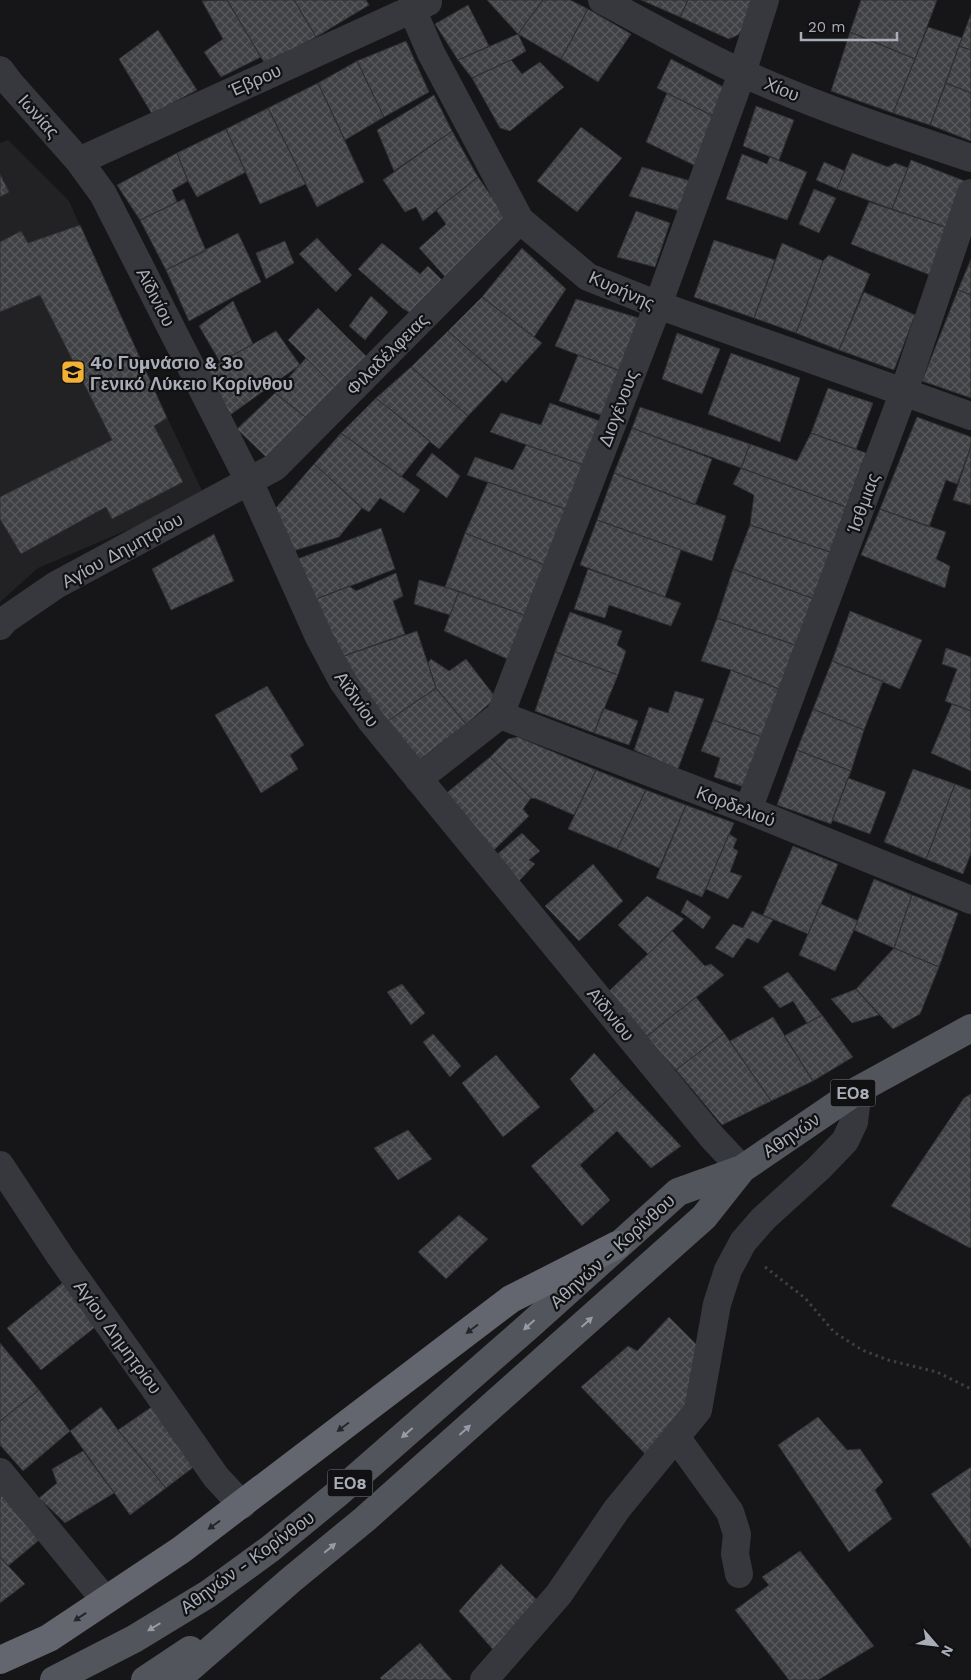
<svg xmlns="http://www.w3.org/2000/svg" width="971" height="1680" font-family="'Work Sans',sans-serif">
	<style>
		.built { fill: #222225 }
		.building { fill: url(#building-cross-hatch); stroke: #303034 }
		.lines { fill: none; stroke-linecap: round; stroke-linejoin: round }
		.path { stroke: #3d3f44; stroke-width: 3; stroke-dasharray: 2.5 4; stroke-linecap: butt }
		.minor { stroke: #37383d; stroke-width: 28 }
		.major { stroke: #53555c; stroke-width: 28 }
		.highway { stroke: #63666e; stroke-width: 28 }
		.oneway { fill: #979ba6 }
		.oneway2 { fill: #26262a }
		.labels { text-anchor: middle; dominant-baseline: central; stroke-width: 4.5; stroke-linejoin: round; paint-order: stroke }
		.shield { fill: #111113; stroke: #7b7e86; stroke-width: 1 }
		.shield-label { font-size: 16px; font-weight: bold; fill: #a8adb8 }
		.street-label { font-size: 18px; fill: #a8adb8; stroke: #111113 }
		.poi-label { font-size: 18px; font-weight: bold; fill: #a8adb8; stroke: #111113; text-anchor: start }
	</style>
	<defs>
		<pattern id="building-cross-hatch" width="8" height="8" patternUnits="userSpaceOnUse" patternTransform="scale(1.25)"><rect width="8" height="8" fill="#404145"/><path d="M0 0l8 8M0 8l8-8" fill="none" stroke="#595a5e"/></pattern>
	</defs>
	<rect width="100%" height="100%" fill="#161618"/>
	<path class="built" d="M8,140L69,201L124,327L205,497L38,568L0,602V143Z"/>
	<path class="building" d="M227,0H294L316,37L265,64Z
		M227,0L261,57L221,77L204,52L223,39L202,1Z
		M294,0H366L369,5L316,37Z
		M487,0H543L518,34Z
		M543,0H570L588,9L561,59L518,34Z
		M641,0H688L680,17Z
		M688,0H758L754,13L738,35L729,39L680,17Z
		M861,0H937L915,59L850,32Z
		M468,5L489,46L458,60L435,24Z
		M588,9L631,34L598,82L561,59Z
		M971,14V50L959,46Z
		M928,27L962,38L930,125L893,113Z
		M158,30L197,90L152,114L119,59Z
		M850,32L915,59L893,113L831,91Z
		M518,34L526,51L511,60L472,78L458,60Z
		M406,41L429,92L384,117L357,61Z
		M959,46L971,50V93L946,83Z
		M671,59L729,90L717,118L657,88Z
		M511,60L522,74L540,62L564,87L510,131L500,128L472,78Z
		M357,61L384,117L345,140L318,83Z
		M318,83L364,182L317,207L268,108Z
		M946,83L971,93V141L930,125Z
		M667,93L717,118L698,167L646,142Z
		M434,95L452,131L394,171L377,130Z
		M756,106L794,120L779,160L743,146Z
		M268,108L306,184L260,204L226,129Z
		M581,127L622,158L577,212L537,181Z
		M226,129L246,172L197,197L188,181L177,153Z
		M452,131L478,177L423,221L416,207L405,212L383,180Z
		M177,153L188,181L172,190L177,202L140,220L117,185Z
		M852,153L888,167L895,163L908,168L892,209L837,189Z
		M742,154L767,164L770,157L807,172L787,220L726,199Z
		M911,160L967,182L948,228L892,209Z
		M824,162L845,171L837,189L816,180Z
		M642,167L694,182L683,212L629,196Z
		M0,174L9,192L0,197Z
		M478,177L509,221L449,281L419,248L446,224L436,210Z
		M814,189L836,198L819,233L799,224Z
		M184,199L206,251L166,270L140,220Z
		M869,202L948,228L930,275L851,244Z
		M636,211L670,223L655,267L617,257Z
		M80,225L167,418L154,426L183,482L112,519L106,507L21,554L0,519V497L112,440L40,295L0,312V242L21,231L28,243Z
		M238,233L261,282L189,321L166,270Z
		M317,238L352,275L336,292L299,254Z
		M714,240L775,260L754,318L694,297Z
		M285,241L294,263L266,279L256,253Z
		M382,243L420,274L428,266L445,283L414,315L402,308L358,269Z
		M782,243L823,261L796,333L754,318Z
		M522,248L566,289L534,337L482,297Z
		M829,255L870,274L839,350L796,333L823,261Z
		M971,259V295L958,290Z
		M958,290L971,295V398L922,381Z
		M864,292L915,315L894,370L839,350Z
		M371,296L388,312L365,340L349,326Z
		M482,297L542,343L506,383L448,331Z
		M576,299L642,319L623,372L555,346Z
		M233,301L253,344L220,362L199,326Z
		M318,308L367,357L338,390L288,340Z
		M276,331L300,365L230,415L205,371Z
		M448,331L503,379L468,416L411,367Z
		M677,333L720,349L702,394L662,379Z
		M731,353L800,378L780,442L708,414Z
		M578,355L623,372L607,417L559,401Z
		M306,358L338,390L308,419L275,393Z
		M411,367L468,416L439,449L376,398Z
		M828,388L873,403L856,449L811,433Z
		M275,393L308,419L266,457L237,429Z
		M376,398L430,441L401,477L341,433Z
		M550,403L605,423L589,467L490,432L501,413L541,425Z
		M640,407L750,444L741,468L632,428Z
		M917,417L971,437V446L957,484L946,480L929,527L880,509Z
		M632,428L712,459L695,505L614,473Z
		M341,433L420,490L404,513L380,498L369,512L362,508L314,464Z
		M811,433L866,453L846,507L741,468L750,444L797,461Z
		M526,445L589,467L571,511L467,475L475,457L513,470Z
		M971,446V505L953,500Z
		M432,453L460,476L447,498L416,475Z
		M314,464L362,508L339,537L293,551L274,510Z
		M741,468L846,507L830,552L750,525L754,495L733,484Z
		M614,473L726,516L712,561L597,520Z
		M488,482L571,511L550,567L465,533Z
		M880,509L946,532L936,559L950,566L945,588L861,555Z
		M597,520L681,550L665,597L580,565Z
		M750,525L830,552L814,599L733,569Z
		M381,528L395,569L311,601L292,561Z
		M465,533L550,567L532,618L445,587Z
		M214,534L234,581L171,610L152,569Z
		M588,569L681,603L671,626L609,605L605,618L574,609Z
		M733,569L814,599L795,645L717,618Z
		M396,573L403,596L393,601L405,634L338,658L311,601L349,586L356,591Z
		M419,580L459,591L450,615L414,604Z
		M459,591L532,618L512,661L444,631Z
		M850,611L922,640L900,689L832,661Z
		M570,612L622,631L617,645L626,651L618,675L555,652Z
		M717,618L795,645L779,689L731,670L701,661Z
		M417,631L436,688L382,725L338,658Z
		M946,648L971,657V711L945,701L957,669L942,664Z
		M555,652L618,675L594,733L535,711Z
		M431,659L449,671L466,659L496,698L466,724L436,688L428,663Z
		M832,661L883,681L864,730L813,709Z
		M731,670L779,689L762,737L713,720Z
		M267,686L304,745L290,755L298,769L261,793L215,715Z
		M436,688L466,724L414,764L382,725Z
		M675,691L704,699L678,769L634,750L649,707L668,713Z
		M952,704L971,711V771L931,753Z
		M603,708L638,721L629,745L594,733Z
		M813,709L864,730L851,771L797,750Z
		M713,720L762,737L744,787L714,777L720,758L701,751Z
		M518,737L596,770L574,815L537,799L531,798L490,757L508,739Z
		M797,750L851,771L831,824L777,805Z
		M490,757L531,798L523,809L529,816L493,851L443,796Z
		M913,769L955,784L926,859L884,842Z
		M596,770L646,790L617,849L568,829Z
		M848,778L886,792L870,834L832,820Z
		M955,784L971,790V853L963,874L926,859Z
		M646,790L686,805L659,868L617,849Z
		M686,805L734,823L702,897L656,878Z
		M522,833L540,851L529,860L535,864L518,882L494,857Z
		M729,834L737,839L733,848L738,851L730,872L742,876L728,899L706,889Z
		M793,846L838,864L808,934L763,915Z
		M593,864L623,901L579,941L545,906Z
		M874,879L912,895L894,948L854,930Z
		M912,895L958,913L939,967L894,948Z
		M647,896L684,919L648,954L618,925Z
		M687,900L711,917L703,929L681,912Z
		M821,904L858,921L835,971L799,955Z
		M752,911L773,920L758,943L747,938L733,958L715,948L733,924L743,928Z
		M672,931L705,966L711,964L724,975L646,1037L608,992Z
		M894,948L939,967L920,1014L893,1029L856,989Z
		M788,972L822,1015L807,1023L793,1001L780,1008L763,987Z
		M402,984L425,1013L411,1025L387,992Z
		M856,989L879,1015L852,1023L831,999Z
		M696,997L724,1033L676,1070L646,1037Z
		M822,1015L853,1057L813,1081L784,1036Z
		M773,1017L813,1081L771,1101L730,1041Z
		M724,1033L771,1101L722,1125L676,1070Z
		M433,1034L461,1066L450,1077L423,1042Z
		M594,1053L624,1086L595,1111L570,1079Z
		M496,1055L540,1107L503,1137L462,1083Z
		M624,1086L681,1146L651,1168L617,1131L580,1165L610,1200L582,1226L531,1166Z
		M971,1094V1248L968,1247L891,1206L964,1098Z
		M408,1130L432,1159L398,1180L374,1148Z
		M459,1215L488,1239L446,1279L418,1252Z
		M66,1280L99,1324L41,1370L7,1328Z
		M669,1317L698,1346L687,1406L648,1457L581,1387L628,1346L637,1351Z
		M0,1343L39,1390L0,1421Z
		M39,1390L70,1431L23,1471L0,1445V1421Z
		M156,1404L199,1463L166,1488L118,1430Z
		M101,1407L118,1430L166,1488L130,1515L70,1431Z
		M818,1417L847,1450L860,1449L883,1482L875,1490L892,1519L849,1552L778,1445Z
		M83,1451L114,1493L65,1523L39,1498L57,1483L52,1469Z
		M971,1467V1548L931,1494Z
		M0,1486L44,1536L8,1566L0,1557Z
		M800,1551L874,1646L818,1680H789L735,1610L769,1585L762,1577Z
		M0,1557L25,1584L0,1603Z
		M501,1564L540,1603L496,1653L459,1611Z
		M420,1643L452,1680H382L380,1678Z"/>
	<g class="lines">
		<path class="path" d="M765,1267L805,1298L834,1332L862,1350L888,1360L937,1372L971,1389"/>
		<path class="minor" d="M412,0V9L431,53L520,220L588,277L658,305L971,416
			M602,0C648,25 693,50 740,72C815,106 893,132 971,158
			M0,70L9,82L79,161L103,194L249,481L319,637L342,680L372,722L712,1137L742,1169
			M79,161L428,2
			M0,626L5,620L56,585L275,467L520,220
			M500,715L748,810L971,900
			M418,779L500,715L658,305L742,73L765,0
			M748,810L904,391L971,193
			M0,1165L60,1256L154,1388L216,1477L242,1505
			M676,1437L730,1512L737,1534L735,1554L739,1574
			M0,1472L105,1600
			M484,1680L559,1594L617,1509L698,1410L717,1304L728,1270L743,1242L763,1219L819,1168L845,1141L854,1122L858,1090"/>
		<path class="major" d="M54,1680L134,1639L208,1594L270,1549L337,1494L530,1325L678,1192L742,1169L858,1090L971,1028
			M145,1680L190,1650
			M176,1680L292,1579L365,1519L704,1217L742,1169"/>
		<path class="highway" d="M0,1660L49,1638L181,1550L511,1299L617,1245"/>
	</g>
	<defs><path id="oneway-solid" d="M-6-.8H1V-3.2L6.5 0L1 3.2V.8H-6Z" transform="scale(1.25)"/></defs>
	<g class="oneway">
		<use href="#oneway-solid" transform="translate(587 1322) rotate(-42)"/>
		<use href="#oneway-solid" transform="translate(529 1325) rotate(138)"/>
		<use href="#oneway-solid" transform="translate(465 1430) rotate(-42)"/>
		<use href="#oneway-solid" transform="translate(407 1433) rotate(139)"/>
		<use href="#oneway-solid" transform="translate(330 1548) rotate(-40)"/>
		<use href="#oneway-solid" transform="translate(154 1627) rotate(149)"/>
	</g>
	<g class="oneway2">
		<use href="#oneway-solid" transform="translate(472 1329) rotate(143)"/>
		<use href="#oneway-solid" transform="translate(343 1427) rotate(143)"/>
		<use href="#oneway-solid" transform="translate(214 1525) rotate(144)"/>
		<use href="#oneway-solid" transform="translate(80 1617) rotate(146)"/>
	</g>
	<defs>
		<g id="school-square" transform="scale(1.25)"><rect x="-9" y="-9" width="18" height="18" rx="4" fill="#f2b134" stroke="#111113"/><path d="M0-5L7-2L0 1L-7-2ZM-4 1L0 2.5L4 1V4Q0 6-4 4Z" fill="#111"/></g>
	</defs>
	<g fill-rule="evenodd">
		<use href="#school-square" x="73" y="372"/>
	</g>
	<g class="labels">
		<g class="shield">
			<rect x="830.5" y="1079.5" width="45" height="27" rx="4"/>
			<rect x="327.5" y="1469.5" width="45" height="27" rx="4"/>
		</g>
		<g class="shield-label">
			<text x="853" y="1093">ΕΟ8</text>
			<text x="350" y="1483">ΕΟ8</text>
		</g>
		<g class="street-label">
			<text transform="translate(255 80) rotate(-24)">Έβρου</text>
			<text transform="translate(782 89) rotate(22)">Χίου</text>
			<text transform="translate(39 116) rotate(48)">Ιωνίας</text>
			<text transform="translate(622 290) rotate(24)">Κυρήνης</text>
			<text transform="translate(156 297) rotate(63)">Αϊδινίου</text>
			<text transform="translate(387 354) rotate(-45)">Φιλαδέλφειας</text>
			<text transform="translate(618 408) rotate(-69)">Διογένους</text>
			<text transform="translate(863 503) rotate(-70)">Ίσθμιας</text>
			<text transform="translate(122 550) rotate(-29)">Αγίου Δημητρίου</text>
			<text transform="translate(357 699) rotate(55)">Αϊδινίου</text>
			<text transform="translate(736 806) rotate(21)">Κορδελιού</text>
			<text transform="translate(611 1014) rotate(51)">Αϊδινίου</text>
			<text transform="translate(791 1135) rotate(-34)">Αθηνών</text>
			<text transform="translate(612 1251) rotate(-42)">Αθηνών - Κορίνθου</text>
			<text transform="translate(118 1337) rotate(54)">Αγίου Δημητρίου</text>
			<text transform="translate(247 1562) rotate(-36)">Αθηνών - Κορίνθου</text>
		</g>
		<g class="poi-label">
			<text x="90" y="362">4ο Γυμνάσιο &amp; 3ο<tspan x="90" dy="21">Γενικό Λύκειο Κορίνθου</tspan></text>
		</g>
	</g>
	<g transform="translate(936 1645) rotate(118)" stroke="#111113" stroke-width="4" paint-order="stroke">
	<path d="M0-4L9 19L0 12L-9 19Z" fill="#a8adb8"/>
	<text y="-8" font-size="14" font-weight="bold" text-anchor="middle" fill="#a8adb8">N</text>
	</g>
	<path d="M801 32v8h96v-8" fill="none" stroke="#a8adb8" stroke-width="2.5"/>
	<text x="808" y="32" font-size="15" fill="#a8adb8" stroke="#111113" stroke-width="4" paint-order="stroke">20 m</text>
</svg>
